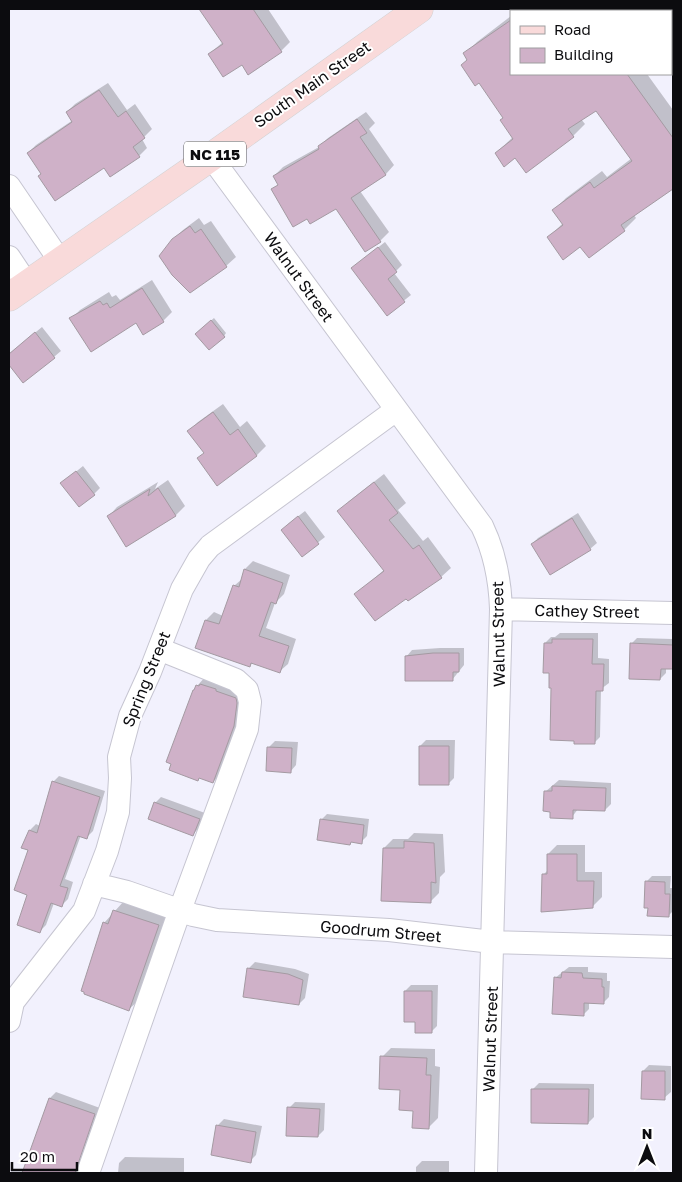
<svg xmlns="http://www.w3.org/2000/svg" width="682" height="1182" font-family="'Golos Text',sans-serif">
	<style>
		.shadow { fill: #0003 }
		.building { fill: #cfb1c8; stroke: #a49aa2 }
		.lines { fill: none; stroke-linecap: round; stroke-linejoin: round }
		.minor-casing { stroke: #c6c5d1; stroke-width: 24 }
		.major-casing { stroke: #d3d3d4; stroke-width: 29 }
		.minor { stroke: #fff; stroke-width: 22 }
		.major { stroke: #f9dada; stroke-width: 28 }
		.labels { text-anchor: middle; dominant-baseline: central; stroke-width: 4; stroke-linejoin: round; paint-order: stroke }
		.shield { fill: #fff; stroke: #555557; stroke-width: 1 }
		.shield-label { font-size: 15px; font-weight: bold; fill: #0c0c0f }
		.street-label { font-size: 16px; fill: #0c0c0f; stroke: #fff }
	</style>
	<rect width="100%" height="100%" fill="#f2f1fd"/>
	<path class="shadow" d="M200,9H268L290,42L281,51L242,63L209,54L223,42Z
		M521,9H673V55L671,56V11H518Z
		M511,16V74H647L673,110V187L634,215L636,218L624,230L580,246L549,237L563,223L554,210L566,198L602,171L607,177L632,158L596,109L581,119L585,124L573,136L515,156L496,153L513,137L504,118L465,54L477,42Z
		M108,83L127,110L135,104L152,129L142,139L147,148L139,156L110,175L104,167L42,174L28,153L36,145L73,120L67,112L75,104Z
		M366,112L375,123L369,129L394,165L386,174L360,191L389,232L380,241L336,207L307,217L273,189L279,184L274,176L283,167L319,147L328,138Z
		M199,218L204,225L211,221L236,257L226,266L190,291L173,240L183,230Z
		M385,242L402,265L394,273L411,295L387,314L352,268Z
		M152,280L172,312L163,321H136L71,319L80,310L109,292L112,297L116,295L120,300Z
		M214,318L226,333L224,336L199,331Z
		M42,327L61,351L24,382L9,363V354Z
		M223,404L240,427L247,421L266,446L257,455L205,453L189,431L198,422Z
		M83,466L100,488L94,494L62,483Z
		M384,474L406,503L398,510L423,541L428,537L451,568L441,577L408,600L406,597L356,594L385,569L348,502Z
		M168,480L185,506L176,515L127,546L108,517L117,507L158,482L155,489Z
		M305,511L325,537L302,555L288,524Z
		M578,513L597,543L590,549L551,574L532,544L538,538Z
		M253,561L290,575L284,594L275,603L266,628L296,639L288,664L280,671L253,662L250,666L197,647L206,620L214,612L223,616L234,586L243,578L245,569Z
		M560,633H598V658L609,659V683L601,689L600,737L594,743L552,687L545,643L551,637H555Z
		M637,638L673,639V668L666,667V673L660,679L631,644Z
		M440,648H464V665L452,680L406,657L412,650Z
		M206,676L244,689L243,716L222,773L213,782L173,763L197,686Z
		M426,740H455L454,778L448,784L420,746Z
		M275,741L298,742L296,765L290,772L269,747Z
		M59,776L105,791L93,831L87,837L81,835L65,879L73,882L68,899L62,905L54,903L46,925L40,931L28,894L30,830L36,824L40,826L53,782Z
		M559,780L611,783V804L605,810L578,809L572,817L552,811L545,792Z
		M161,797L205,813L199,828L193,834L155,803Z
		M327,814L369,819L367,836L361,842L352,841L350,843L321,820Z
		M414,833L443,834L445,872L440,877L439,893L430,902L384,848L393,839H408Z
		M557,845H585V872H602V897L593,906L543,875L548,870V854Z
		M652,876H671L670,888H673V911L668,916L646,882Z
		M124,901L168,916L138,1001L128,1010L104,923Z
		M255,962L295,969L309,974L305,998L299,1004L249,968Z
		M569,967H588V972L607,973V981H610L609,997L603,1003L589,1002V1009L583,1015L555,978Z
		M411,985H438L437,1026L431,1032L416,1021L405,991Z
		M391,1048L435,1049V1066L440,1067L438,1118L429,1127L414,1110L382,1057Z
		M649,1065L671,1066V1092L664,1098L643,1071Z
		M539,1083L594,1084V1117L588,1123L533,1089Z
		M56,1092L100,1108L79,1173H23L50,1098Z
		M295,1102L325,1103L324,1130L318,1136L289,1108Z
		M224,1119L262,1126L256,1155L250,1161L218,1125Z
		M125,1157L184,1158V1173H118L119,1163Z
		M422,1161H449V1173H416V1167Z"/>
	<path class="building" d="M199,9H253L282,52L248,75L242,65L223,77L208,54L223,44Z
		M511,20V74H627L673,138V189L621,225L625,231L589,258L580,247L563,260L547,237L563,225L552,210L590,182L594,188L632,161L596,111L568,129L574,137L526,173L515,158L504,167L495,153L513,139L500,120L503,118L479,83L475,86L461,65L467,60L463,53Z
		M99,90L118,117L126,111L145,138L133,147L140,157L110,177L104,168L55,201L38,176L41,174L27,153L72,122L66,112Z
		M357,119L367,133L360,137L386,175L351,198L381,242L365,252L336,209L310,224L307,219L293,227L271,189L278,185L273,176L319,149L318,146Z
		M190,226L195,233L201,229L227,267L190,293L172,275L159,256L172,239Z
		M378,247L397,272L388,279L405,302L387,316L351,268Z
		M142,288L164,322L143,335L136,323L91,352L69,318L100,301L103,305L107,303L110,308Z
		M211,320L225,337L209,350L195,334Z
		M35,332L55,358L23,383L9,365V354Z
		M213,412L230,435L238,429L257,456L217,486L197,458L204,453L187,431Z
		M76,471L95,495L79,507L60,483Z
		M374,482L398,513L389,520L413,549L419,545L442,578L408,601L406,599L375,621L354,594L384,571L337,511Z
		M158,488L176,516L126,547L107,516L150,489L148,496Z
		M298,516L319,544L302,557L281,530Z
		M572,518L591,550L550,575L531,544Z
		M244,569L283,583L276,604L271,602L259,636L289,646L280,673L251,663L250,667L195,648L205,620L219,624L233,585L239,587Z
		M552,639H593L592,664H604L603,691H596L595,744H574V741L550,740L551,688H549V673H543L544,643H552Z
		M630,643L673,645V669H661L660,680L629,679Z
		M433,653H459V672H453V681H405V656Z
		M200,684L216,689V691L236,698L237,703L234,726L213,783L199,778L198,781L169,770L171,764L166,762L193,690H194L196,685L199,686Z
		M419,746H449V785H419Z
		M267,747L292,748L291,773L266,771Z
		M52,781L100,797L87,839L78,836L60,886L68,888L62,907L51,903L40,933L17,925L27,895L14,890L28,850L21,848L29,830L37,833Z
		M552,786L606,788L605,811L573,810V819L550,818V812L543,811L544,791H552Z
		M154,802L200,819L193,836L148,819Z
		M320,819L364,825L362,844L351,842L350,845L317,840Z
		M404,841L434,843L436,883L431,882V903L381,901L383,848H404Z
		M547,854H577V881H594L593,908L541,912L542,874H547Z
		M645,881L665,882V894H670L669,917L647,916L648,908H644Z
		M113,910L159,925L129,1011L84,994V992L81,991L103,922L108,924Z
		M247,968L288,974L303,980L299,1005L243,997Z
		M562,972L582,973L583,978L602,979V987H604V1004L584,1003V1016L552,1014L554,977L561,978Z
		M404,991H432V1033H415V1022H404Z
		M380,1056L427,1058L426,1075H431L429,1129L412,1128L413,1111L399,1110L400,1090L379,1089Z
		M642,1071H665V1100L641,1099Z
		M531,1089H589L588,1124L531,1123Z
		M49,1098L95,1114L75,1173H22Z
		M287,1107L320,1109L318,1137L286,1136Z
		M216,1125L256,1132L251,1163L211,1155Z"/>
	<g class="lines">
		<g class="minor-casing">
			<path id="minor" d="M211,157L482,526C495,553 500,579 501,609L486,1173
				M9,186L60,261
				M9,257L27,284
				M501,609L673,613
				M94,884L127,892L193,915L217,920L389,930L492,942L673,947
				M9,1021L13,1002L84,911L107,851L118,812L120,778L119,757L130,716L150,672L182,589L199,559L210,546L396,410
				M88,1173L180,910L247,729L250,702L247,690L236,680L159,649"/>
		</g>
		<g class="major-casing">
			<path id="major" d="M9,297L211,157L419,9"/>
		</g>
		<use href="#minor" class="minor"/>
		<use href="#major" class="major"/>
	</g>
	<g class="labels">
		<rect class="shield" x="184" y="141.5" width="62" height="25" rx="4"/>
		<g class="shield-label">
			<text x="215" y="154">NC 115</text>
		</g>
		<g class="street-label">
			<text transform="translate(312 84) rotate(-35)">South Main Street</text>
			<text transform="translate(299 277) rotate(54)">Walnut Street</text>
			<text transform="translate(587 611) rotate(1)">Cathey Street</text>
			<text transform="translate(498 634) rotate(-91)">Walnut Street</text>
			<text transform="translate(146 679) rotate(-68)">Spring Street</text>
			<text transform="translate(381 931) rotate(5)">Goodrum Street</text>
			<text transform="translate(490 1039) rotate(-88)">Walnut Street</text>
		</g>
	</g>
	<rect width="682" height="1182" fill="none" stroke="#0c0c0f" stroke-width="20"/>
	<rect x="510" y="10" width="162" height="65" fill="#ffffff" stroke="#9e9e9f"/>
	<rect x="520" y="26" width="25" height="8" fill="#f9dada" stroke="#9e9e9f"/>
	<text x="554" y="35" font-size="15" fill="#0c0c0f">Road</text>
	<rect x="520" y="48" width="25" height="15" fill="#cfb1c8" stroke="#9e9e9f"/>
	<text x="554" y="60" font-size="15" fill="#0c0c0f">Building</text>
	<g transform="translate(647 1147)" stroke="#ffffff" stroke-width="4" paint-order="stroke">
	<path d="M0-4L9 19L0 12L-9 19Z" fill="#0c0c0f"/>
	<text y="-8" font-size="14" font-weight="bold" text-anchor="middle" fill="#0c0c0f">N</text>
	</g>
	<path d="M12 1162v8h65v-8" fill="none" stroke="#0c0c0f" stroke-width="2.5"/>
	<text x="20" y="1162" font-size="15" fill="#0c0c0f" stroke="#ffffff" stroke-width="4" paint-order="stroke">20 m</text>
</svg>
